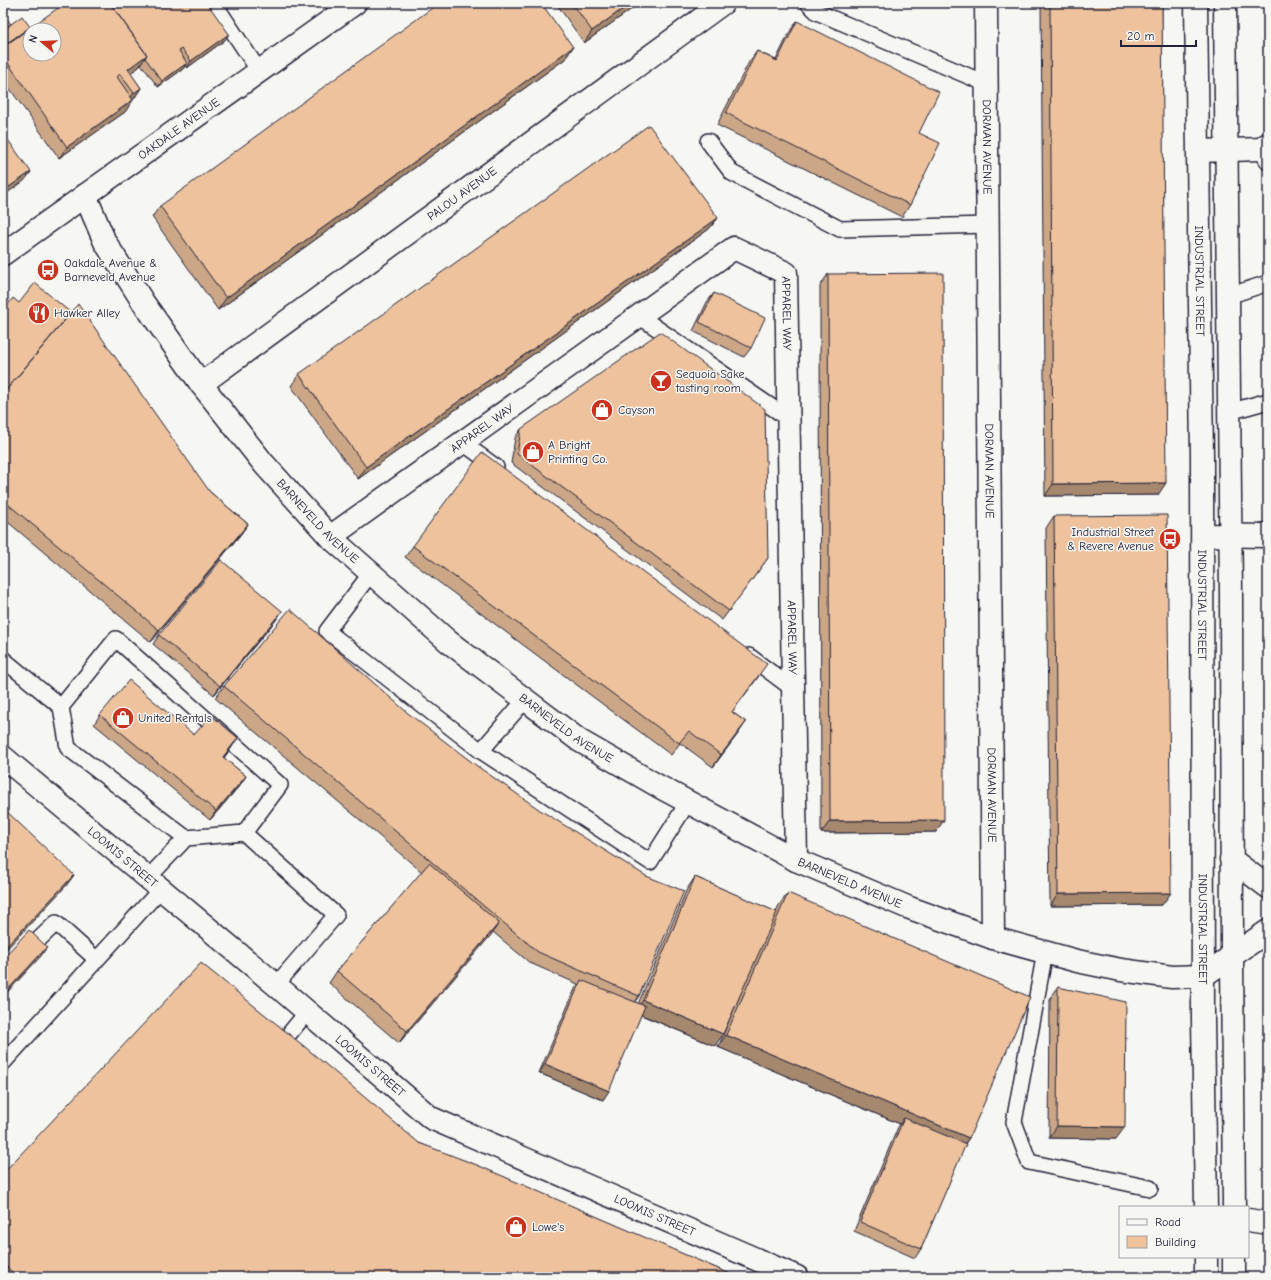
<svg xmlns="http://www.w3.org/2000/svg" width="1271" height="1280" font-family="'Comic Neue',sans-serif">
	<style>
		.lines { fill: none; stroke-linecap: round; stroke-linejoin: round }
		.service-casing { stroke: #22223b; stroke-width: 18 }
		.minor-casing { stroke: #22223b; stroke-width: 25 }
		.tertiary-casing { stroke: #22223b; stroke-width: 25 }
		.secondary-casing { stroke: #22223b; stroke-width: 25 }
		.service { stroke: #f6f6f2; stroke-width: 15 }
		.minor { stroke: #f6f6f2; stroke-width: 22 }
		.tertiary { stroke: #f6f6f2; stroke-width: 22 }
		.secondary { stroke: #f6f6f2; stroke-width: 22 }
		.wall { fill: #cca787; stroke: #22223b }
		.shaded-wall { fill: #a6886e; stroke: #22223b }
		.building { fill: #edc29d; stroke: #22223b; fill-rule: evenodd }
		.labels { text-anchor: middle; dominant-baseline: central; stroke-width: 3; stroke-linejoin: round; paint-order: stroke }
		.street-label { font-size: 12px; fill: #22223b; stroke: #f6f6f2 }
		.poi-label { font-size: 12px; fill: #22223b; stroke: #f6f6f2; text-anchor: start }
	</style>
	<rect width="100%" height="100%" fill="#f6f6f2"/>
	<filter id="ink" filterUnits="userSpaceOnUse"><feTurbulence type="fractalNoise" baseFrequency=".025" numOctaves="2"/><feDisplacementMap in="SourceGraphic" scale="8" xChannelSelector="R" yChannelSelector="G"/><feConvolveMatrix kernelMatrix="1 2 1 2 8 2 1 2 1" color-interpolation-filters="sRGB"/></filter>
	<g filter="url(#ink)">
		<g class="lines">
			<g class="service-casing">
				<path id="service" d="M214,3L259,71
					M808,3L817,12L987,84
					M708,141L732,173L840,229L988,225
					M1261,149L1268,162
					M1228,296L1268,283
					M639,316L789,419
					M1229,412L1268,401
					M463,443L496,467
					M371,573L327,631L481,751L525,700
					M749,656L793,689
					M3,659L61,707
					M481,751L650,862L688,802
					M186,838L68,748L61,707L116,639L280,785L244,833
					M147,879L186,838L244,833L336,915L276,985
					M31,947L56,923L96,959
					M1045,952L1014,1122L1029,1162L1150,1188
					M280,1045L307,1012
					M3,1063L160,890"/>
			</g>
			<g class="minor-casing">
				<g id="minor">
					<path id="s1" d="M986,3L993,938"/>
					<path d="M1199,151L1261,149L1268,144"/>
					<path id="s2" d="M85,195L105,242L143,302L201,384L264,464L330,537L449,642L580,741L660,787L796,860L907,907L993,938L1077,961L1121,970L1172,977L1203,976L1268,931"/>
					<path id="s3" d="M201,384L723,3"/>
					<path d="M1203,535L1264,536L1268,533"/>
					<path id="s4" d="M330,537L734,248L786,273L796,860"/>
					<path id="s5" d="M3,757L276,985L431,1118L797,1277"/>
					<path d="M1248,1220L1268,1223"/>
				</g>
			</g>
			<g class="tertiary-casing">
				<g id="tertiary">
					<path id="s6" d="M1196,3L1202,455L1203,1020L1206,1207"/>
					<path d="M1225,3L1231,594L1232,956L1234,1207"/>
					<path d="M1231,859L1268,887"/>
					<path d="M1206,1257V1277"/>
					<path d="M1234,1257V1277"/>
				</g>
			</g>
			<g class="secondary-casing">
				<g id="secondary">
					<path id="s7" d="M3,254L355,3"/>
				</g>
			</g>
			<use href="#service" class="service"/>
			<use href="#minor" class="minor"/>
			<use href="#tertiary" class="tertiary"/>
			<use href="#secondary" class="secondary"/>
		</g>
		<path class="wall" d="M556,3H640L584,43Z
			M1041,3H1162L1158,495L1045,496Z
			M1268,4V15L1264,10Z
			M164,7L225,40L187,68L185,66L183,69L158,87L141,64L139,67L130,73L141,88L125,112L59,158L3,79V20L11,24L28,29Z
			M797,21L919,133L910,205L902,217L717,125L749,62L757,51L776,60L789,33Z
			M573,47L565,59L218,310L152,217L160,206Z
			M718,218L709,229L358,479L291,386L299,374Z
			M828,274L936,832L821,833L820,286Z
			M714,293L751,348L744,357L693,331L707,302Z
			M3,311L210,492L248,524L240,535L151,642L3,518Z
			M521,429L768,558L722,620L511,463L515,438Z
			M1054,516L1162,905L1050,906L1046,528Z
			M413,546L759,676L732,712L746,722L713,767L680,743L671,755L405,557Z
			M282,611L276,620L214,695L153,644L159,635Z
			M224,686L639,996L635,1002L638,1004L687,889L695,877L776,912L779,905L788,893L969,1138L965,1144L921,1249L915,1258L854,1231L898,1127L900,1124L718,1047L751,969L715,1046L641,1015L603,1100L539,1073L575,989L578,984L530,963L493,932L399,1043L329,983L337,971L422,872L215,698Z
			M100,715L194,735L232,747L224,758L246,776L240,785L210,820L94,724Z
			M1268,821V831L1265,826Z
			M1058,987L1116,1139L1049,1138L1050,999Z
			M419,1143L737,1277H3V1173Z"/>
		<path class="shaded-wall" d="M631,3H640L584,43L592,31Z
			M30,27L25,33L3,49V46Z
			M229,34L225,40L187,68L191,61Z
			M573,47L565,59L218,310L226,298Z
			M147,55L139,67L123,78L128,69Z
			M187,63L183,69L158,87L162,81Z
			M141,88L125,112L59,158L67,147L126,105L134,93Z
			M31,172L24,181L3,196V191Z
			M718,218L709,229L358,479L366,467Z
			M1166,483L1158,495L1045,496L1053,484Z
			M248,524L240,535L151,642L159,630Z
			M282,611L276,620L214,695L220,686Z
			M746,722L738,734L713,767L721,755Z
			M238,738L232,747L217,766L223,757Z
			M246,776L240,785L210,820L216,811Z
			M944,820L936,832L821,833L830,821Z
			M74,875L66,886L3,953V950Z
			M1171,893L1162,905L1050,906L1058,894Z
			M499,923L491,935L399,1043L407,1031Z
			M47,947L41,956L3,997V995Z
			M643,1000L723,1034L715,1046L635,1012Z
			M726,1035L969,1138L960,1149L904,1118L900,1124L718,1047Z
			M545,1064L609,1091L603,1100L539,1073Z
			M1057,1126L1125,1127L1116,1139L1049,1138Z"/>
		<path class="building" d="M65,3H110L147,55L128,69L141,88L134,93L120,74L117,77L133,100L67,147L3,56V47ZM30,30H54V54H30Z
			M110,3H161L164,7L171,3H207L229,34L191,61L182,49L179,51L187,63L162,81L145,58L147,55Z
			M439,3H541L573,47L226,298L160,206Z
			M572,3H631L592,31Z
			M1050,3H1162L1166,483L1053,484Z
			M22,16L30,27L3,46V30Z
			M6,18L11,24L3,30V20Z
			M797,21L939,92L919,133L940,143L910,205L726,113L757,51L777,61Z
			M649,125L718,218L366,467L299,374Z
			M3,133L31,172L3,191Z
			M943,273L944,820L830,821L828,274Z
			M35,283L71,313L3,394V311L13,298L19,303Z
			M714,293L765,318L751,348L699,322Z
			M78,304L210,492L248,524L159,630L3,500V394Z
			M660,332L765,409L768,558L729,611L517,454L521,429Z
			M482,452L767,664L732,712L746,722L721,755L689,731L679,743L413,546Z
			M1167,515L1171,893L1058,894L1054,516Z
			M221,560L282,611L220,686L159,635Z
			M290,609L409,714L477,766L540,810L646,876L684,891L639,996L538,952L224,686Z
			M129,680L194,735L211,715L238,738L223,757L246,776L216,811L100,715Z
			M3,808L74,875L3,950Z
			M429,863L499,923L407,1031L337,971Z
			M695,877L777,912L723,1034L643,1000Z
			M788,893L1030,997L969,1138L726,1035Z
			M29,930L47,947L3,995V958Z
			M201,963L305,1047L419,1143L477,1165L737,1277H17L3,1263V1173Z
			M581,980L645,1006L609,1091L545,1064Z
			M1058,987L1126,1002L1125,1127L1057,1126Z
			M904,1118L966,1144L921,1249L860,1222Z
			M1099,1273L1109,1277H1098Z"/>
	</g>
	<defs>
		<g id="bus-disc" transform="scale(1.15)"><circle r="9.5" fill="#c8321e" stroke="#f6f6f2"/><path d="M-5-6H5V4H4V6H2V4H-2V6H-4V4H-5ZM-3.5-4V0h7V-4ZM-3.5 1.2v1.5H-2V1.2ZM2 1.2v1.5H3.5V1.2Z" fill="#fff"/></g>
		<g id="restaurant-disc" transform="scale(1.15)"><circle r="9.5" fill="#c8321e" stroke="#f6f6f2"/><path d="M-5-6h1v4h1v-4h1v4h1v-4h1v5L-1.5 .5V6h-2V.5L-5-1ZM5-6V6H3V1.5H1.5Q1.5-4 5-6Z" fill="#fff"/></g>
		<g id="bar-disc" transform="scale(1.15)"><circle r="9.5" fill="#c8321e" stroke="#f6f6f2"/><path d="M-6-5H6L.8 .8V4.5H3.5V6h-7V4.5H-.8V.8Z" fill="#fff"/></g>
		<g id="shop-disc" transform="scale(1.15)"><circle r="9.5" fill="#c8321e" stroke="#f6f6f2"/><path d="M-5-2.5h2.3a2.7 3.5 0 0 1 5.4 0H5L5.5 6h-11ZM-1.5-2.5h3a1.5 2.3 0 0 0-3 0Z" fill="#fff"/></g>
	</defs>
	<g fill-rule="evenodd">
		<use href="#bus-disc" x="48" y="270"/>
		<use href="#restaurant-disc" x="39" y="313"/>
		<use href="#bar-disc" x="661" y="381"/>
		<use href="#shop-disc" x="602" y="410"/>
		<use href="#shop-disc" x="533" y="452"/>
		<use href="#bus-disc" x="1170" y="539"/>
		<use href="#shop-disc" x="123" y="718"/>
		<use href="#shop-disc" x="516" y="1227"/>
	</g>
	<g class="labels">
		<g class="street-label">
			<text stroke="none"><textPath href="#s7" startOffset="216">OAKDALE AVENUE</textPath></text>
			<text stroke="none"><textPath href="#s1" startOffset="144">DORMAN AVENUE</textPath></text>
			<text stroke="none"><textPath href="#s3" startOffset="323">PALOU AVENUE</textPath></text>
			<text stroke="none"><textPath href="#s6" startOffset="278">INDUSTRIAL STREET</textPath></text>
			<text stroke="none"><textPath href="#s4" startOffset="595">APPAREL WAY</textPath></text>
			<text stroke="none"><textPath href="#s4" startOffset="187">APPAREL WAY</textPath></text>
			<text stroke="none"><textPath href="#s1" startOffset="468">DORMAN AVENUE</textPath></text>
			<text stroke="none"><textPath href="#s2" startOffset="403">BARNEVELD AVENUE</textPath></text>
			<text stroke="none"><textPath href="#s6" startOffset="602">INDUSTRIAL STREET</textPath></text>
			<text stroke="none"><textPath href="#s4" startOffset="919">APPAREL WAY</textPath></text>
			<text stroke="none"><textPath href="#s2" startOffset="727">BARNEVELD AVENUE</textPath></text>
			<text stroke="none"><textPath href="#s1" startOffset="792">DORMAN AVENUE</textPath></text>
			<text stroke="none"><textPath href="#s5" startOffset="156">LOOMIS STREET</textPath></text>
			<text stroke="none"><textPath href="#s2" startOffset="1051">BARNEVELD AVENUE</textPath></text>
			<text stroke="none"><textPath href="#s6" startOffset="926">INDUSTRIAL STREET</textPath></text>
			<text stroke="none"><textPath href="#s5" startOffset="480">LOOMIS STREET</textPath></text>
			<text stroke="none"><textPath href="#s5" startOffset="804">LOOMIS STREET</textPath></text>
		</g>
		<g class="poi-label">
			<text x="64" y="263">Oakdale Avenue &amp;<tspan x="64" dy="14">Barneveld Avenue</tspan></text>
			<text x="54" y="313">Hawker Alley</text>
			<text x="676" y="374">Sequoia Sake<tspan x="676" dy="14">tasting room</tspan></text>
			<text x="618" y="410">Cayson</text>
			<text x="548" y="445">A Bright<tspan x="548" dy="14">Printing Co.</tspan></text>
			<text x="1154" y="532" text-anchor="end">Industrial Street<tspan x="1154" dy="14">&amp; Revere Avenue</tspan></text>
			<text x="138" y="718">United Rentals</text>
			<text x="532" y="1227">Lowe's</text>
		</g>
	</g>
	<rect width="1271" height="1280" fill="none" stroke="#f6f6f2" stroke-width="16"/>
	<rect x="8" y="8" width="1255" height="1264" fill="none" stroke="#22223b" stroke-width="1.5" filter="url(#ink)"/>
	<rect x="1119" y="1206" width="130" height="52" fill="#f6f6f2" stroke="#a1a1a9"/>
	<rect x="1127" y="1219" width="20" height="6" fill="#f6f6f2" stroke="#a1a1a9"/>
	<text x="1155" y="1226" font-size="12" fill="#22223b">Road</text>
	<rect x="1127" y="1236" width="20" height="12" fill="#edc29d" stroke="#a1a1a9"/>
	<text x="1155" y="1246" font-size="12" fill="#22223b">Building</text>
	<g transform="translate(42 42) rotate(289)"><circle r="19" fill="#f6f6f2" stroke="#a1a1a9"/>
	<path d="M0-3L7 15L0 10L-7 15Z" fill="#c8321e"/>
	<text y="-6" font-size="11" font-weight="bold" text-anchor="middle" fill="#22223b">N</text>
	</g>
	<path d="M1121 40v6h75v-6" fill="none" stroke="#22223b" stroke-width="2"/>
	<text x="1127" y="40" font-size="12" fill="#22223b" stroke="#f6f6f2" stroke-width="3" paint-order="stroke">20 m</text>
</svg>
